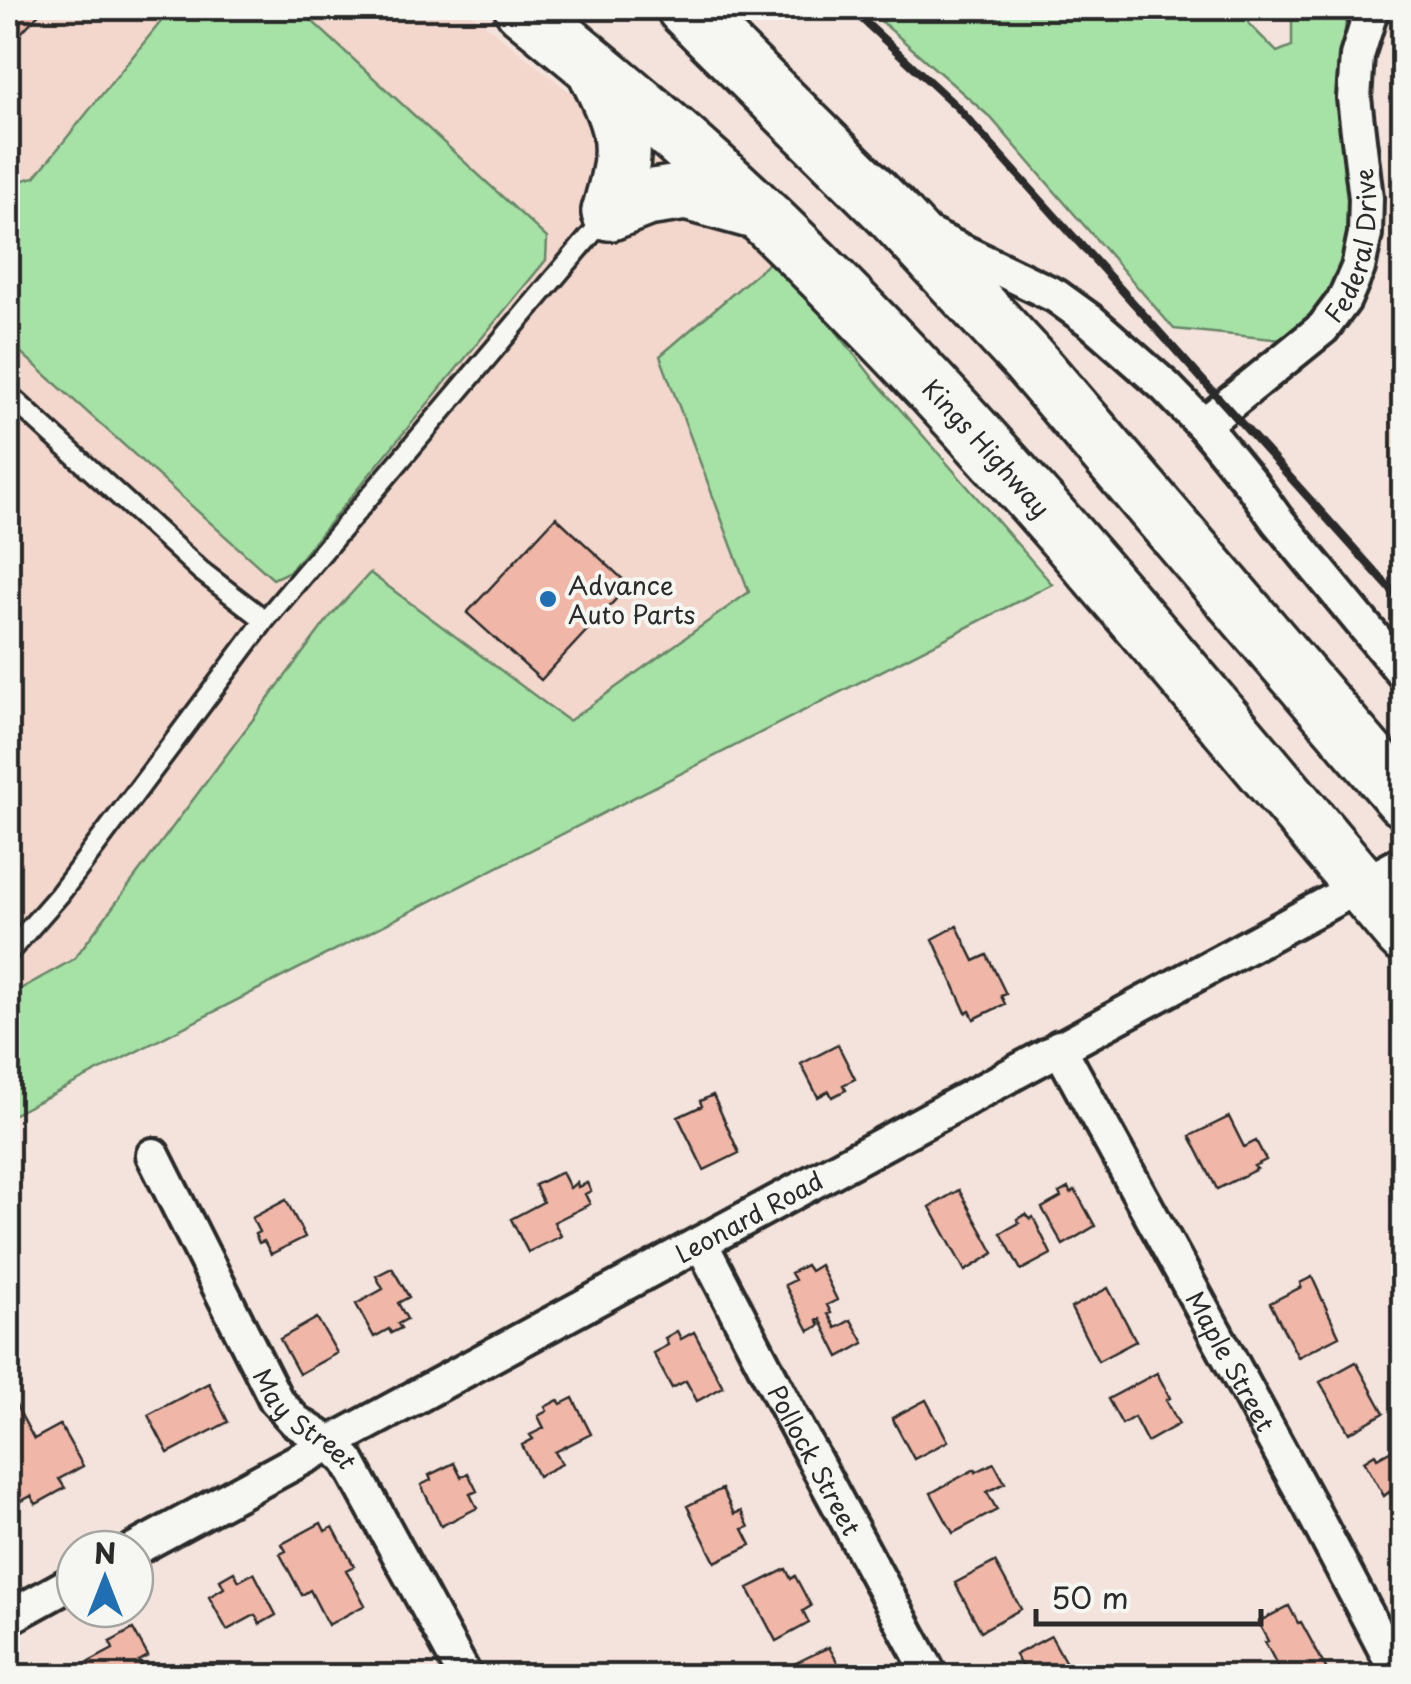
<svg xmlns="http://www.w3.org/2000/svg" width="1411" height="1684" font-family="'Playpen Sans',sans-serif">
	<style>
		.built { fill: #f3d6cc }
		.green { fill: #a6e1a6; stroke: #688668; stroke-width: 2.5 }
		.building { fill: #f0b7a8; stroke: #2b2b2b; stroke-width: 2.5 }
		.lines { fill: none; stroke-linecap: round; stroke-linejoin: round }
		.service-casing { stroke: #2b2b2b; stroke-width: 25 }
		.minor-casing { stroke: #2b2b2b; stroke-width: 40 }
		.trunk-casing { stroke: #2b2b2b; stroke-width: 62 }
		.service { stroke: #f6f6f2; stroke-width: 18 }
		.minor { stroke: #f6f6f2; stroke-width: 32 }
		.trunk { stroke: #f6f6f2; stroke-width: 55 }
		.rail { stroke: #2b2b2b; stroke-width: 8 }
		.poi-dot { fill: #1f6fb2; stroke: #f6f6f2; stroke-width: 4 }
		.labels { text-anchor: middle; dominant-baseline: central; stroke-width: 8; stroke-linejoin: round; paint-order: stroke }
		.street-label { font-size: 25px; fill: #2b2b2b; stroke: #f6f6f2 }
		.poi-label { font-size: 25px; fill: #2b2b2b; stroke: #f6f6f2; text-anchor: start }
	</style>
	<rect width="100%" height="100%" fill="#f4e3dc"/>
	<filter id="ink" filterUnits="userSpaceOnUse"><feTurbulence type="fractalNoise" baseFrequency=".01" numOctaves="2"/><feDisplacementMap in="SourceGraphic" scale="20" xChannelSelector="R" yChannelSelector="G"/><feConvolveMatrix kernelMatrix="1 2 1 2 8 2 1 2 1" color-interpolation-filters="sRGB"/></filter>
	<g filter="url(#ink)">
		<path class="built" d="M8,8H464L777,256L661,356L749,591L569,721L369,574L328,619L74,959L8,996Z"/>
		<path class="green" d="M172,8H298L547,238L546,260L290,571L273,579L8,341V184L35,177Z
			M866,8H1245L1250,25L1277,52L1292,46V8H1347L1340,90L1358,201L1339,295L1292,341L1174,329L991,118Z
			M777,256L873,378L1052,584L8,1117V996L74,959L328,619L370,573L569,721L749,592L660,356Z"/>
		<path class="building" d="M8,8H44L8,47Z
			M556,517L629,585L541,680L467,613Z
			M957,926L974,961L987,955L1006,994L1001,996L1005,1004L974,1019L970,1011L966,1013L933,939Z
			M838,1045L855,1079L843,1085L846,1090L832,1097L829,1091L818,1097L801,1064Z
			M713,1095L739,1153L704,1170L678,1117L702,1106L700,1101Z
			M1229,1117L1244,1147L1256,1141L1266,1160L1254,1166L1257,1169L1217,1189L1190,1136Z
			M562,1172L570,1188L577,1182L578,1187L587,1183L591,1191L585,1194L590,1204L554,1222L561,1236L528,1252L511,1219L543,1202L535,1185Z
			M1068,1188L1071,1193L1075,1190L1095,1226L1063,1245L1042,1208L1061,1197L1059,1193Z
			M959,1190L994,1253L965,1271L930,1207Z
			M286,1200L305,1237L271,1254L264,1241L259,1243L255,1234L259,1232L252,1218Z
			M1026,1214L1030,1219L1033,1217L1051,1254L1021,1270L1001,1233L1019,1223L1017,1219Z
			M806,1265L810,1271L820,1265L837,1300L827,1305L831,1313L828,1314L836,1328L851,1320L864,1343L839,1357L820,1319L817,1320L820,1325L809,1331L785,1285L795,1280L791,1273Z
			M392,1268L409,1297L398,1303L407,1319L398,1324L401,1328L391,1333L389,1329L374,1337L356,1304L383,1289L376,1276Z
			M1312,1277L1339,1336L1298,1357L1270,1303L1301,1287L1300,1283Z
			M1108,1288L1136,1341L1098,1361L1071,1308Z
			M317,1318L337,1353L299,1374L280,1339Z
			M677,1331L681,1339L694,1332L723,1387L697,1401L686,1381L672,1388L653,1353L668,1345L665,1338Z
			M1356,1362L1384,1413L1349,1433L1320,1382Z
			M1157,1373L1170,1398L1166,1400L1179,1424L1147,1442L1134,1417L1122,1424L1108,1399Z
			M209,1383L228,1422L168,1453L148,1415Z
			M12,1398L34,1439L60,1425L83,1466L59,1479L65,1488L36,1504L31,1496L16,1504L14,1500L8,1503V1400Z
			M573,1398L591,1434L555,1452L562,1464L538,1476L522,1445L533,1439L530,1435L544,1428L538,1416L547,1411L545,1407L558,1400L561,1404Z
			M926,1400L948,1441L914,1459L892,1418Z
			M1404,1443V1505L1398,1508L1389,1492L1384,1496L1364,1461L1375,1454L1377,1458Z
			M454,1463L461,1477L468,1473L477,1491L470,1494L477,1508L441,1526L421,1485L431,1480L429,1475Z
			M994,1463L1005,1483L987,1492L997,1510L953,1533L931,1493L975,1469L976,1472Z
			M722,1489L734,1514L741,1511L749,1527L743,1529L751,1545L715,1562L687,1506Z
			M321,1523L325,1531L333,1527L354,1566L346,1570L365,1605L328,1625L310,1590L302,1595L280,1554L286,1551L282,1544Z
			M995,1562L1021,1609L981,1631L955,1583Z
			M786,1569L791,1579L795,1576L811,1606L803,1611L809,1623L776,1641L748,1588Z
			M234,1572L239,1581L254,1573L276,1615L260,1624L255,1615L227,1630L209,1597L224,1588L220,1580Z
			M1289,1606L1298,1623L1301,1622L1328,1672L1320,1676H1283L1265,1642L1268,1641L1258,1622Z
			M133,1629L148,1656L139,1661L147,1675L77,1676L74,1670L113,1649L110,1642Z
			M1051,1636L1073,1676H1027L1015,1655Z
			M829,1647L845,1676H770L806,1658Z
			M591,1664L597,1676H567Z"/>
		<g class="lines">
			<g class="service-casing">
				<path id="service" d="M8,394L201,571L265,620
					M8,953L59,895L265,620L606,217"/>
			</g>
			<g class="minor-casing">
				<g id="minor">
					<path d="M931,236L1056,296L1092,322L1166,387L1203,425L1252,485L1277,520L1404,674"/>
					<path id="s1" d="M1203,425L1323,328L1344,300L1358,268L1365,234L1366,198L1354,98L1357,56L1372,8"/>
					<path id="s2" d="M1059,1047L1310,1506L1399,1676"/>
					<path id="s3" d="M153,1155L276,1400L295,1421L331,1444L348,1461L465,1676"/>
					<path id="s4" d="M701,1243L788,1411L931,1676"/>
					<path id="s5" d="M135,1549L1404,862"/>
					<path d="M8,1618L75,1581"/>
				</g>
			</g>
			<g class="trunk-casing">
				<g id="trunk">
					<path id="s6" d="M523,8C603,74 683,139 758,211C992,434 1195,689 1404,935"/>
					<path d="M685,8L893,214L1027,358L1404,799"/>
					<path d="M597,73C627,134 629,147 610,212"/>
					<path d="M610,212L646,198L686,192L751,210"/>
				</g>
			</g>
			<use href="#service" class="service"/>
			<use href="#minor" class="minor"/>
			<use href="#trunk" class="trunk"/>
			<path class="rail" d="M850,8L957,107L1404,604"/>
		</g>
	</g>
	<circle class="poi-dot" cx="548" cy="599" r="10"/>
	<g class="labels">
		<g class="street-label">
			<text stroke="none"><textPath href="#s1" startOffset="245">Federal Drive</textPath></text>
			<text stroke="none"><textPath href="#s6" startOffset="640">Kings Highway</textPath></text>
			<text stroke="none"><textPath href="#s5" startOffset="698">Leonard Road</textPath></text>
			<text stroke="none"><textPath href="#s2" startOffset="358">Maple Street</textPath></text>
			<text stroke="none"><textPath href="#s3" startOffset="308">May Street</textPath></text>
			<text stroke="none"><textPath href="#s4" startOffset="245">Pollock Street</textPath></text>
		</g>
		<g class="poi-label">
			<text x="568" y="585">Advance<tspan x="568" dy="29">Auto Parts</tspan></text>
		</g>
	</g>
	<rect width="1411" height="1684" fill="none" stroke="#f6f6f2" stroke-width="40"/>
	<rect x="20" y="20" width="1371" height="1644" fill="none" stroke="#2b2b2b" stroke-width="4" filter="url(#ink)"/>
	<g transform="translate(105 1579)"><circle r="48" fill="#f6f6f2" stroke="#a5a5a2" stroke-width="2.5"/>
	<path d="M0-8L18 38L0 25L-18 38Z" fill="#1f6fb2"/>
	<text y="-15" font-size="28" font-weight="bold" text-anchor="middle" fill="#2b2b2b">N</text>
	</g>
	<path d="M1036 1609v15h225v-15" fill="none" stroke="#2b2b2b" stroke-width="5"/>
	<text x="1051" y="1609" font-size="30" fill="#2b2b2b" stroke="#f6f6f2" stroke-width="8" paint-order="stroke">50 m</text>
</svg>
